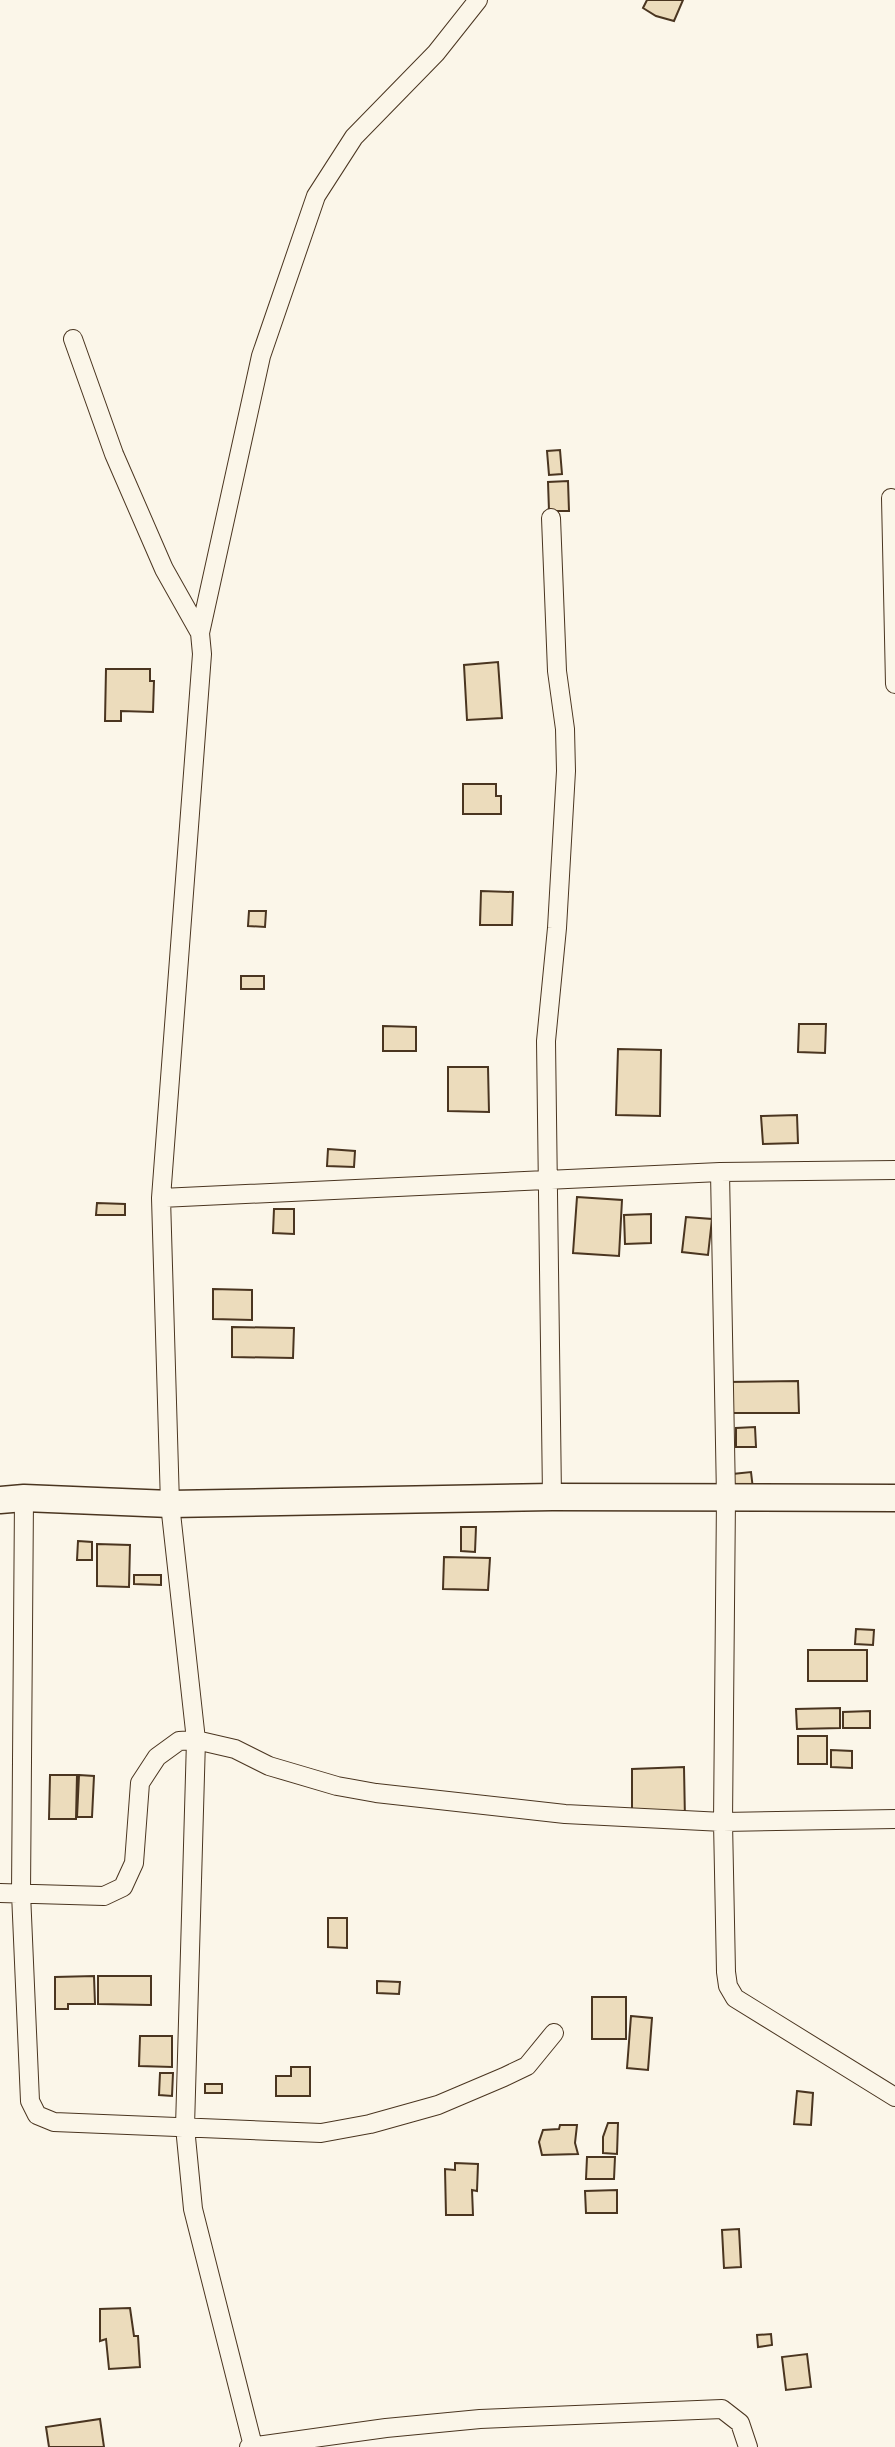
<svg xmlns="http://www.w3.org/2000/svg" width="895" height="2447" font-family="Georgia,serif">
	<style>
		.building { fill: #ecdcbc; stroke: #4a3520; stroke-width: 2 }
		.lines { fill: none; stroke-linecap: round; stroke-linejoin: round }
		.street-casing { stroke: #4a3520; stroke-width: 20 }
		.secondary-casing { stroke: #4a3520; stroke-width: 29 }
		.street { stroke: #fbf6e9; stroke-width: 18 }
		.secondary { stroke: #fbf6e9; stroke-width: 26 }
	</style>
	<rect width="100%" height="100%" fill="#fbf6e9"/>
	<path class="building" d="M647,0H683L674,21L656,16L643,8Z
		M560,450L562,474L549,475L547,451Z
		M568,481L569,511H549L548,482Z
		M498,662L502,718L467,720L464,665Z
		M106,669H150V681H154L153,712L121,711V721H105Z
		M463,784H496V796H501V814H463Z
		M481,891L513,892L512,925H480Z
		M249,911H266L265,927L248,926Z
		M241,976H264V989H241Z
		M799,1024H826L825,1053L798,1052Z
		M383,1026L416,1027V1051H383Z
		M618,1049L661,1050L660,1116L616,1115Z
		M448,1067H488L489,1112L448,1111Z
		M797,1115L798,1143L763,1144L761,1116Z
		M328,1149L355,1151L354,1167L327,1166Z
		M577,1197L622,1200L619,1256L573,1253Z
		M97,1203L125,1204V1215H96Z
		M274,1209H294V1234L273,1233Z
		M651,1214V1243L625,1244L624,1215Z
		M686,1217L712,1219L708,1255L682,1252Z
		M213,1289L252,1290V1320L213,1319Z
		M232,1327L294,1328L293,1358L232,1357Z
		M798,1381L799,1413H729L726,1382Z
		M755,1427L756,1447H736V1428Z
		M751,1472L753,1489L725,1492L723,1475Z
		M461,1527H476L475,1552L461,1551Z
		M78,1541L92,1542V1560H77Z
		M97,1544L130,1545L129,1587L97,1586Z
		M444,1557L490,1558L488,1590L443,1589Z
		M134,1575H161V1585L134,1584Z
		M856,1629L874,1630L873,1645L855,1644Z
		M808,1650H867V1681H808Z
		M840,1708V1728L797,1729L796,1709Z
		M870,1711V1728H843V1712Z
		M798,1736H827V1764H798Z
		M831,1750L852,1751V1768L831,1767Z
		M684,1767L685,1820L632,1821V1769Z
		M50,1775H77L76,1819H49Z
		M79,1775L94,1776L92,1817H77Z
		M328,1918H347V1948L328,1947Z
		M94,1976L95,2004H68V2009H55V1977Z
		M98,1976H151V2005L98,2004Z
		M377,1981L400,1982L399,1994L377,1993Z
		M592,1997H626V2039H592Z
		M631,2016L652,2018L648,2070L627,2068Z
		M140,2036H172V2067L139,2066Z
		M291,2067H310V2096H276V2076H291Z
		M160,2073H173L172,2096L159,2095Z
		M205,2084H222V2093H205Z
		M797,2091L813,2093L811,2125L794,2124Z
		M608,2123H618L617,2154L603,2153V2137Z
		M560,2125H577L575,2143L578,2154L542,2155L539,2142L543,2130L559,2129Z
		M587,2157H615L614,2179H586Z
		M455,2163L478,2164L477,2191L472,2190L473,2215H446L445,2169L455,2170Z
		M617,2190V2213H586L585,2191Z
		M739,2229L741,2267L724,2268L722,2230Z
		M130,2308L134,2336H138L140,2367L109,2369L106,2339L100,2341V2309Z
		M771,2334L772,2345L758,2347L757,2335Z
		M807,2354L811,2387L786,2390L782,2357Z
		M100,2419L104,2447H49L46,2427Z"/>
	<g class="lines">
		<g class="street-casing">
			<path id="street" d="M73,339L114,454L164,569L200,633L202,654L161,1198L170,1504L196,1740L185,2127L193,2209L253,2446
				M891,498L895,684
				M551,518L557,671L565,729L566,771L557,928L546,1041L552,1497
				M200,633L261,356L316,196L354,137L436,53L478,0
				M720,1172L726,1497L723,1822L726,1972L728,1986L735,1998L895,2097
				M161,1198L720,1172L895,1170
				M24,1498L21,1893L30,2101L37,2115L54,2122L321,2133L370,2124L438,2105L504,2077L527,2066L554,2033
				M0,1893L104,1896L123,1887L134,1863L140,1783L157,1757L179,1741L196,1740L235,1749L269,1766L337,1786L376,1793L565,1814L723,1822L895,1819
				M249,2447L386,2428L480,2419L722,2409L740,2423L748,2447"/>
		</g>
		<g class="secondary-casing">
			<path id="secondary" d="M0,1500L24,1498L170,1504L552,1497L895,1498"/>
		</g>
		<use href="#street" class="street"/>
		<use href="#secondary" class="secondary"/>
	</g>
</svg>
